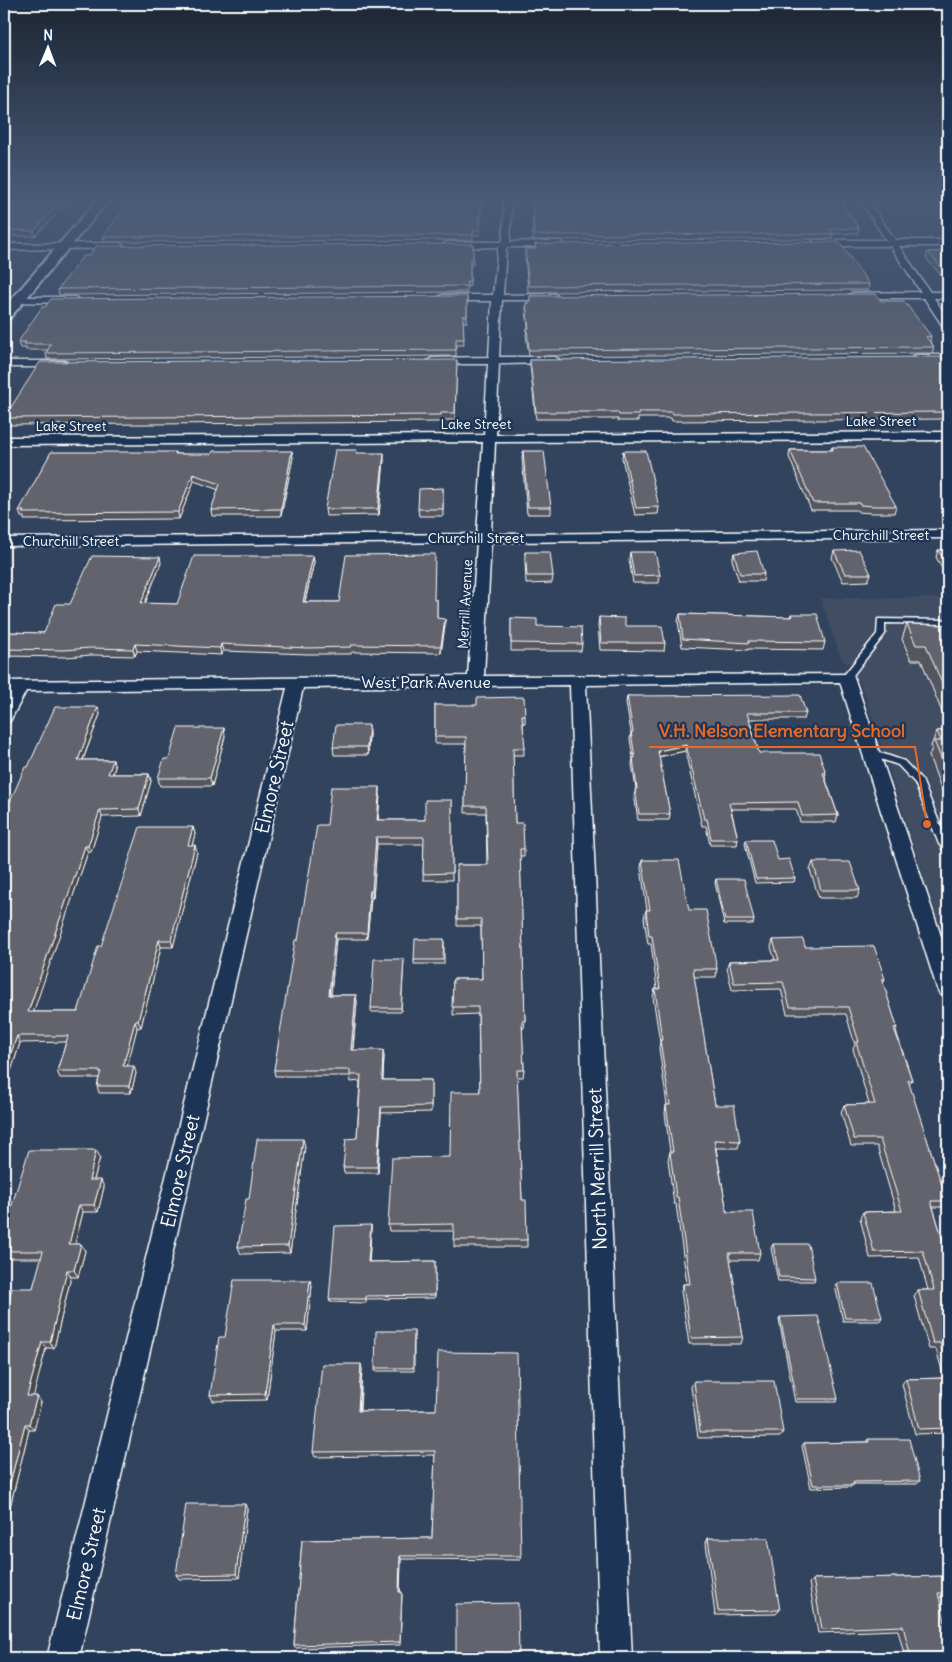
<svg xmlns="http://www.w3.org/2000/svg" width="952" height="1662" font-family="Delius,sans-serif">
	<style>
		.built { fill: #404d62 }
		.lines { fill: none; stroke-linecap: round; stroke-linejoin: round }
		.lane-casing { stroke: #fff; stroke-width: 3 }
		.street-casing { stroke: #fff; stroke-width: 3 }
		.secondary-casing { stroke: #fff; stroke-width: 4 }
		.lane { fill: #1d3557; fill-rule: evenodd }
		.street { fill: #1d3557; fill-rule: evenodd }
		.secondary { fill: #1d3557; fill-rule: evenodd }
		.wall { fill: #54565d; stroke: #fff }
		.shaded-wall { fill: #45464c; stroke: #fff }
		.building { fill: #62646c; stroke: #fff }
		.labels { text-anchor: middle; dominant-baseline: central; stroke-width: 4.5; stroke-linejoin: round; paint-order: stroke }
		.far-street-label { font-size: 14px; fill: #fff; stroke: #1d3557 }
		.street-label { font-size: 16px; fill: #fff; stroke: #1d3557 }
		.near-street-label { font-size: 19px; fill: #fff; stroke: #1d3557 }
		.leader { fill: none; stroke: #ea6a24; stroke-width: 2 }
		.callout-dot { fill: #ea6a24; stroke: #1d3557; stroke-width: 2 }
		.callout-label { font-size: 18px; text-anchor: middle; font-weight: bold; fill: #ea6a24; stroke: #1d3557; stroke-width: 4.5; stroke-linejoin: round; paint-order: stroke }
	</style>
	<rect width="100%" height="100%" fill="#32435d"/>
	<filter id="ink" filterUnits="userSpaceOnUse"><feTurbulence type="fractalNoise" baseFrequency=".02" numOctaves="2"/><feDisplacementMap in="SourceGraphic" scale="10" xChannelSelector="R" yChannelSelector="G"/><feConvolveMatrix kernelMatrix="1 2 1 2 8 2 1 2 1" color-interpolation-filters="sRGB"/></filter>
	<g filter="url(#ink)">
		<path class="built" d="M820,598H948V953L865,695L851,664L842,661Z"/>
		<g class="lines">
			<g class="lane-casing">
				<path id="lane" d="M878,619L948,620V624L885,623V634L850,679H844L843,677L844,675L877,634Z
					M872,750L904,761L922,780L948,844V852L945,851L939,844L915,783L898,765L869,755L868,753Z"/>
			</g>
			<g class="street-casing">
				<path id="street" d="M504,199H512L510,242L560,241L564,244L560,247H507L506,249L503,295L555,294L560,297L555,300H502L499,357H555L560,360L555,363L499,364L496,435L948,432V440L495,442L491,534L948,530V538L491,542L484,676L853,674L948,957V997L940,994L937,988L840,682L586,685L632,1658H600L570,685L303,688L79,1658H47L287,688L26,691L10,721L4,722V701L9,691H4V681L468,676L477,542L4,546V538L477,534L483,442L4,445V437L484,435L488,364H432L427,361L432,358L489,357L492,301H442L437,298L442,295H493L498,247L447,248L443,245L447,242H501L503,239Z
					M859,199H867L895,240H948V246H899L930,292H948V298H934L948,319V329L944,328L924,298H849L847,296L852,293L921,292L890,246H815L811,243L815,240H886Z
					M120,243L124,246L123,248L4,250V244Z
					M17,297H75L80,300L75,303L14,302L12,300Z
					M917,355H948V361L913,360L912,358L913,356Z
					M4,361H65L70,364L65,367H4Z"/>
			</g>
			<g class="secondary-casing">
				<path id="secondary" d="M98,199H110L9,319L4,320V308Z"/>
			</g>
			<use href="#lane" class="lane"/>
			<use href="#street" class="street"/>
			<use href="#secondary" class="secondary"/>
		</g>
		<path class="wall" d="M13,199H70L35,236H4V208Z
			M532,199L844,203L843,205L859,228L858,233L833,234L832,239L533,240Z
			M482,202V207H481V221H480V235H473V240L104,242L103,237Z
			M473,244V265H470V286L467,287V292L59,295L58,289Z
			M535,244L869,284L868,290L528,292L525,255V249H535Z
			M928,252H948V283L926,258Z
			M467,296V322H463L464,345H456V356L47,359L46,353L47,350H26V348H20L18,342Z
			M530,296L881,301L931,336L930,341L934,347L932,353L529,356L526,335L527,328H528L526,309V303H530Z
			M457,360L455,420H441V422L7,425L4,418Z
			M530,360L948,366V419L672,421L671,418H638V421H618V419H536L530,366Z
			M832,447L896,506L894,513H872L858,512L857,510H811L789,457L790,450H831Z
			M523,451L551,507V514H527L522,458Z
			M623,451L659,507L658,514L635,515L622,458Z
			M357,453L384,459L379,515L326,516L325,509Z
			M177,454L293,457L281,516H212L211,510L219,490L194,481L179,519L24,520V517H21L19,511Z
			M443,488V516H419L418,509Z
			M938,550H948V580L936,557Z
			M834,551L871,574L868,581L843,582L832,558Z
			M525,552L553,576L552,583L526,584L525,560Z
			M630,552L660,575L659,583H633L629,559Z
			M734,553L764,574L763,581H739L732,560Z
			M313,556L314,562L305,602H339L437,600V618L445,625L441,653L352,652L351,654H308L223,651L221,655L137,651L135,656L92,655L66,657L4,656V632L44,633L70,604L161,563L145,604H177Z
			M680,614L790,617L791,614L825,642L823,650L748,649V650L682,647L678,621Z
			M599,617L625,626L665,643L664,651L600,650L598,625Z
			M511,618L537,626L582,644L581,651H511Z
			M907,624L948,625V727L921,660H911L902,639Z
			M627,696L806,713L804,719H749L759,753L826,773L825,777L838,815L836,822H800L796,809H731L738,839L737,845H710L706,826H702L685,751L659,757L670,814L669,820H638L634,795L636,789L632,764L633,758L630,739L631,732L626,703Z
			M435,705L525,715V723H523L524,755H513L515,823L524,849V856H520L525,1021L524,1028H522L524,1070L523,1077H517L522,1200L527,1240V1247H454V1231H389L388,1225L450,1157L480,1092L478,1014L453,1015V979H482L481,926H457V865H487L486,813H465L466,744H435Z
			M98,707L100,714L83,760H113L115,767L113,774H149L151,781L141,816L102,817L91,852H88L33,1012H78L101,946L193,827L195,834L192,845L197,852L173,947H161L141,1027L137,1028L127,1066L136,1073L131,1093H99L97,1086L99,1078H60L57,1071L66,1042L20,1043L11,1071H4V816L28,767Z
			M937,731H948V791H942L929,756L932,748L931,746Z
			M369,733L368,755H334L333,747Z
			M225,736L212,786H160L158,778Z
			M380,794L378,820H425L452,800V880H423L424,844H377L373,898H371L367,939H336L331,995H356L357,1002L353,1050L384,1056L383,1080H431V1112L381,1113L378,1173H344L343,1167L357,1138L360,1081L351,1082L350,1076H275L274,1070L298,940L327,825Z
			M746,840L778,860L795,878L794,882L755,883L745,844Z
			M642,860L689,910L717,969L716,977H694L715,1105L740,1141L738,1148H716L727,1212L760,1253L758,1260H730L743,1337L741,1344H689L681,1291L683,1284H687L676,1204H674L668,1160L670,1152L665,1113L666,1105H667L659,1048L660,1042L653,997L655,989H657L651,944H648L644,918L646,910H647L641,868Z
			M813,862L860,890L857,898H819L810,870Z
			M716,879L754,920L753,924H724L715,883Z
			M444,939V964H414V960Z
			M773,940L805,947L885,979L883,983L897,1027L896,1031L912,1080L909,1085L947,1201L943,1207H933L944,1244H948V1433L915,1434L902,1384L906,1379L944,1378L936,1349H929L914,1296L918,1290H928L919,1257L870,1258L860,1218L863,1212L896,1211L877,1146H851L841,1112L844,1105L869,1104L853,1049L855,1045L846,1014H787L781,989L732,990L727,968L729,961L775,960L771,947Z
			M404,959L401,1012H371V1008Z
			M305,1146L290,1253L241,1254L238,1247L249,1199Z
			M100,1157L94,1180L104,1187L98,1212H83L75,1244H81L85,1251L78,1277H71L54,1348H46L33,1396L41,1402L34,1430H29L8,1515H4V1317L33,1288L42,1258H4V1220L10,1211Z
			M371,1225V1229L369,1262L435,1261V1298L366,1299V1303L330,1302L329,1299Z
			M773,1244L815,1278L814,1281H778L771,1248Z
			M310,1280L312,1286L307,1331H276L267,1400L213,1401L210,1395L225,1337Z
			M837,1283L882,1318L880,1321H843L835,1286Z
			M780,1317L838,1399L836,1402H795L779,1320Z
			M414,1331V1371H375V1368Z
			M362,1369L360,1411L436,1410L521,1556L520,1560L401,1559L400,1592H402V1595L400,1645L295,1648L294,1645L302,1540L432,1538L435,1455L315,1457L313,1452Z
			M694,1381L783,1432L780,1437L698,1438L691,1387Z
			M868,1439L920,1481L917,1484H853L851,1487L811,1488L802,1446L804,1443L866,1442Z
			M247,1509L239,1578L179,1579L176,1575Z
			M948,1534V1547L945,1536Z
			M708,1538L780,1610L776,1614L715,1615L706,1543Z
			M948,1576V1597H939L948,1658H905L898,1630L818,1633L809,1583L813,1579Z"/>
		<path class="shaded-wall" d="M63,199H70L35,236L34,231Z
			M292,451L293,457L281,516V509Z
			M384,453V459L379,515L378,509Z
			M193,474L194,481L179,519L178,512Z
			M313,556L314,562L303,609V602Z
			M160,557L161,563L142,610L141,603Z
			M445,619V625L441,653V646Z
			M135,644L137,651L135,656L133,649Z
			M221,644L223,651L221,655L220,648Z
			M98,707L100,714L80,767L78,760Z
			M369,725V733L368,755L367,747Z
			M224,728L225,736L212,786L210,778Z
			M686,745L685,751L657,757L658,751Z
			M113,760L115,767L110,781L108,774Z
			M149,774L151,781L141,816L139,809Z
			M380,787V794L378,827L377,820Z
			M100,810L102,817L91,852L88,846Z
			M193,827L195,834L190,852L188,845Z
			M376,837L377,844L373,898L372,891Z
			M195,845L197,852L173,947L171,940Z
			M85,846L88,852L31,1019L28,1012Z
			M370,891L371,898L367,939V933Z
			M335,933L336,939L330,1002L329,995Z
			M159,940L161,947L141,1027L138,1021Z
			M356,995L357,1002L352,1056L351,1050Z
			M135,1021L137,1028L126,1072L123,1066Z
			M17,1036L20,1043L11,1071L7,1064Z
			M383,1050L384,1056L382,1086V1080Z
			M134,1066L136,1073L131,1093L129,1086Z
			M381,1107V1113L378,1173L377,1167Z
			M303,1139L305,1146L290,1253L288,1246Z
			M96,1150L100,1157L92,1187L89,1180Z
			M101,1180L104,1187L98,1212L94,1205Z
			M79,1205L83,1212L73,1251L69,1244Z
			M371,1225V1229L369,1266L368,1262Z
			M81,1244L85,1251L78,1277L74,1270Z
			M67,1270L71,1277L54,1348L50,1342Z
			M310,1280L312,1286L307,1331L305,1325Z
			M274,1325L276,1331L267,1400L265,1394Z
			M42,1342L46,1348L32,1402L27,1396Z
			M361,1364L362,1369L359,1415L358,1411Z
			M37,1396L41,1402L34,1430L29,1424Z
			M25,1424L29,1430L8,1515L4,1510V1507Z
			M245,1504L247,1509L239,1578L236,1574Z
			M400,1556L401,1559L400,1595L399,1592Z"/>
		<path class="building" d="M13,199H63L34,231L4,230V208Z
			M131,199H482V202H480L481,216H479L480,230H473V235L103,237Z
			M533,199H841L844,203H841L859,228L829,229L833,234L534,235Z
			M839,242L869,284L529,286L525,249H536L535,244Z
			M473,244V260H470V281H467V286L58,289L83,256H89L96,246Z
			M928,252H948V275Z
			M876,294L881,301H904L931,336L926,337L934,347L529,350L527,328H529L526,303H530V296Z
			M467,296V316H463L464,339H456V350L46,353L51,344H24L26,342H18L42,307H45L51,299Z
			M941,357L948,366V412L673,414L672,412H638L639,415H619L618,412H536L530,360Z
			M457,360L455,413H441V415L4,418L40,362Z
			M832,447H863L896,506H874L860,505L859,503H813L790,450H833Z
			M335,450H357L356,453H384L378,509H325Z
			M213,451H292L281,509L211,510L220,484L193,474L178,512L22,513L24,511H19L51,452H176L175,454H212Z
			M523,451H544L551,507H528Z
			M623,451H646L659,507L636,508Z
			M443,488V509H418L419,489Z
			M859,550L871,574H845L834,551Z
			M938,550H948V568Z
			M757,551L764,574H740L734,553Z
			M525,552H550L553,576H527Z
			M630,552H655L660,575L634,576Z
			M435,554L434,600H437V618L445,619L441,646L351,645V647L307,648L221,644L220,648L135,644L133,649L90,648L64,650L4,649V632L44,633L56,604H70L92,556L160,557L141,603L177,604L194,556H313L303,602H339L346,555Z
			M680,614L792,617L791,614H817L825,642L749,641V643L683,639Z
			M599,617L625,618V626H662L665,643H601Z
			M511,618L537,619V626L581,627L582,644L511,643Z
			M907,624L948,625V698L926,645H916Z
			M800,695L806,713H747L759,753H819L826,773H823L838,815L802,816L798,802L729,803L738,839H711L707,819H704L686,745L658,751L670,814H639L635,789H637L633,758H635L631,732H633L627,696Z
			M524,697L525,715H522L525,748H513L515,823H523L524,849H520L525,1021H522L524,1070H517L522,1200H526L527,1240H453L454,1224L388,1225L392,1158L450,1157L451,1092H480L478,1007H452L453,979H482L481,919H457V865H488L486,806H465L466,737H435V705H477V698Z
			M55,707H98L78,760H113L108,774H149L139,809L100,810L88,846H85L28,1012H78L98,946H101L140,827H193L188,845H195L171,940H159L138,1021H135L123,1066H134L129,1086H97L101,1071H57L68,1036H17L7,1064H4V816L25,767H28Z
			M336,725H369L367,747H333Z
			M178,728H224L210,778H158L164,759H169Z
			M937,731H948V775L934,741H941Z
			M331,787H380L377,820H425V800H452V873L423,874L424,837H376L372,891H370L367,933H335L329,995H356L351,1050H383L382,1080H431V1106L381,1107L377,1167H343L346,1139L357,1138L361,1075H350V1070H274L295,940H298L317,825H327Z
			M746,840H772L778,860L789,859L795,878L756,879Z
			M642,860H679L689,910H706L717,969H693L715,1105H734L740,1141L714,1140L727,1212H753L760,1253H729L743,1337L691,1338L683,1284H690L678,1197H676L670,1152H673L666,1105H670L660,1040H662L655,989H660L652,936H649L646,910H650Z
			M813,862H850L860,890H821Z
			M716,879H744L754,920H725Z
			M415,939H444L443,960H414Z
			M803,939L805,947L874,946L885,979H882L897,1027L894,1028L912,1080H908L947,1201H931L944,1244H948V1372L940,1343H933L918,1290H934L923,1251L874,1252L863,1212L902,1211L880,1139H854L844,1105L875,1104L856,1042H859L848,1007H790L783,982L734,983L729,961L779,960L773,940Z
			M374,959H404L401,1008H371Z
			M257,1139H303L288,1246L238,1247L246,1199H249Z
			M29,1150H96L89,1180H101L94,1205H79L69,1244H81L74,1270H67L50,1342H42L27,1396H37L29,1424H25L4,1507V1317L12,1288H33L43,1251H4V1220L6,1211H10Z
			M371,1225L368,1262L435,1261V1295L366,1296V1299H329L335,1226Z
			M773,1244H808L815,1278L779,1277Z
			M234,1280H310L305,1325H274L265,1394L210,1395L219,1337H225Z
			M837,1283H873L882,1318H845Z
			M818,1316L838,1399H797L780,1317Z
			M376,1331H414L413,1368H375Z
			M438,1352L517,1353L521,1556H400L399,1592H402L400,1642L294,1645L302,1540L432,1538L435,1451L313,1452L322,1364H361L358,1411L436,1410Z
			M948,1378V1428L919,1429L906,1379Z
			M694,1381H774L783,1432H700Z
			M868,1439H909L920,1481L853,1482L854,1485H813L804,1443L869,1442Z
			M186,1504H245L236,1574L176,1575Z
			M708,1538H768L780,1610L718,1611Z
			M948,1576V1593H938L948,1633V1658H911L903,1626L822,1629L813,1579Z
			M518,1603L519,1658H456V1604Z"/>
	</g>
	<linearGradient id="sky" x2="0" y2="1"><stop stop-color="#1c2533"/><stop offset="0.46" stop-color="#495b78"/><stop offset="1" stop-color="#495b78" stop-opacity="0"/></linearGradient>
	<rect width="952" height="432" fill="url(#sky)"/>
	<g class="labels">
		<g class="far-street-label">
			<text x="881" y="421">Lake Street</text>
			<text x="476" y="424">Lake Street</text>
			<text x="71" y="426">Lake Street</text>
			<text x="881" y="535">Churchill Street</text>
			<text x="476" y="538">Churchill Street</text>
			<text x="71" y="541">Churchill Street</text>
			<text transform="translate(465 604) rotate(-87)">Merrill Avenue</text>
		</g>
		<g class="street-label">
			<text x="426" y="682">West Park Avenue</text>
		</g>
		<g class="near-street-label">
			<text transform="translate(274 777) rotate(-77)">Elmore Street</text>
			<text transform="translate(597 1169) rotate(-92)">North Merrill Street</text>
			<text transform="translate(180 1171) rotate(-77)">Elmore Street</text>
			<text transform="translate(86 1564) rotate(-77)">Elmore Street</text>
		</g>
	</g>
	<path class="leader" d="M927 824L915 747H649"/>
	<circle class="callout-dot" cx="927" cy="824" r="5"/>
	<g class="callout-label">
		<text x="782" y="737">V.H. Nelson Elementary School</text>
	</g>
	<rect width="952" height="1662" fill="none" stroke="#1d3557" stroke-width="20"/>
	<rect x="10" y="10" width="932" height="1642" fill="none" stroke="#fff" stroke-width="2" filter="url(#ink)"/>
	<g transform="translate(48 48) rotate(1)" stroke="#1d3557" stroke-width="4" paint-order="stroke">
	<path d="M0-4L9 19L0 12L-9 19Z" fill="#ffffff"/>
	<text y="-8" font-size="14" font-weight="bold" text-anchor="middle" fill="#ffffff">N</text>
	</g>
</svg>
